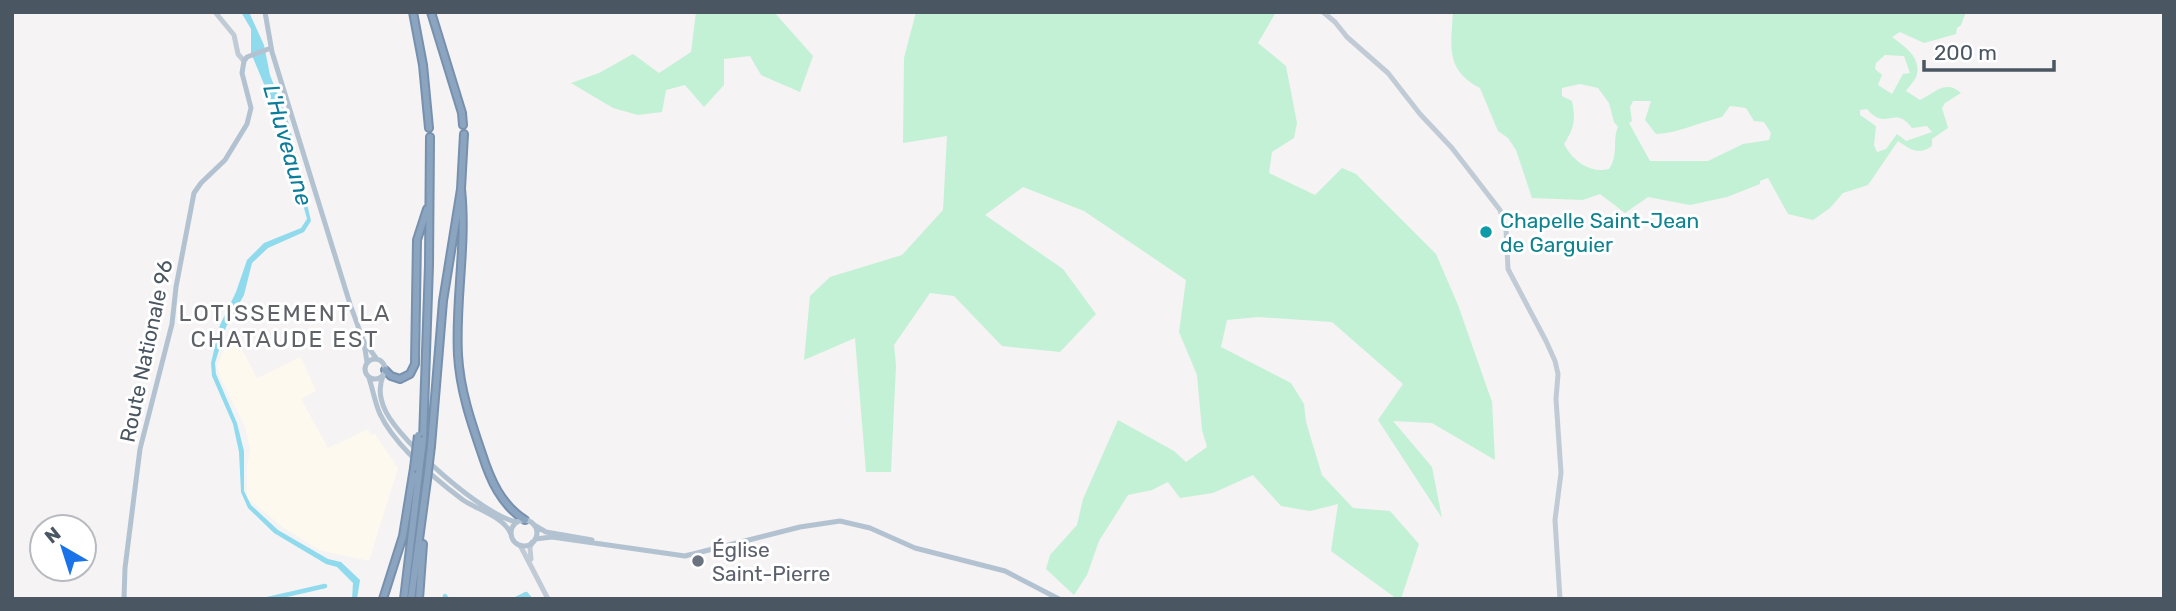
<svg xmlns="http://www.w3.org/2000/svg" width="2176" height="611" font-family="Rubik,sans-serif">
	<style>
		.commercial { fill: #fdf9ef }
		.green { fill: #c3f1d5; fill-rule: evenodd }
		.water { fill: #90daee }
		.lines { fill: none; stroke-linecap: round; stroke-linejoin: round }
		.canal { stroke: #90daee; stroke-width: 4.5 }
		.highway-casing { stroke: #7690ad; stroke-width: 10 }
		.secondary { stroke: #c1cbd6; stroke-width: 5 }
		.primary { stroke: #b3c2d1; stroke-width: 5 }
		.highway { stroke: #8ba5c1; stroke-width: 6 }
		.highway-bridge-casing { stroke: #7690ad; stroke-width: 10; stroke-linecap: butt }
		.highway-bridge { stroke: #8ba5c1; stroke-width: 6 }
		.culture-dot { fill: #0f9aa8; stroke: #fff; stroke-width: 2.5 }
		.worship-dot { fill: #6b7280; stroke: #fff; stroke-width: 2.5 }
		.labels { text-anchor: middle; dominant-baseline: central; stroke-width: 6; stroke-linejoin: round; paint-order: stroke }
		.culture-label { font-size: 21px; fill: #0d838f; stroke: #fff; text-anchor: start }
		.street-label { font-size: 21px; fill: #4a5661; stroke: #fff }
		.worship-label { font-size: 21px; fill: #5b616d; stroke: #fff; text-anchor: start }
		.water-label { font-size: 23px; font-style: italic; fill: #0c7c9b; stroke: #fff }
		.neighbourhood-label { font-size: 23px; letter-spacing: 2px; fill: #5f6368; stroke: #fff }
	</style>
	<rect width="100%" height="100%" fill="#f5f3f3"/>
	<path class="commercial" d="M231,332H233L257,378L301,357L316,391L301,399L328,448L368,429L371,435L375,434L398,468L369,561L319,550L284,528L247,498V469L250,449L245,427L220,377L217,366Z"/>
	<path class="green" d="M696,12H774L813,56L800,92L761,75L750,56L724,59V85L704,107L685,85L666,90L662,112L638,115L613,108L571,83L599,73L633,54L659,73L691,52Z
		M916,12H1276L1258,43L1286,66L1297,123L1294,138L1272,152L1269,173L1315,195L1342,168L1356,174L1436,254L1458,305L1492,402L1495,460L1432,423L1393,421L1432,467L1442,518L1378,420L1403,384L1332,322L1258,317L1227,320L1221,347L1291,383L1304,404L1306,422L1322,475L1353,508L1390,511L1419,544L1401,599H1397L1331,551L1338,504L1310,511L1281,506L1253,475L1213,493L1180,498L1168,482L1152,490L1128,495L1099,541L1087,575L1074,595L1046,569L1050,555L1077,525L1083,499L1118,420L1174,451L1186,462L1207,447L1202,430L1197,375L1179,332L1186,280L1084,211L1023,187L985,215L1063,269L1096,314L1060,352L1002,346L954,296L930,293L894,345L896,365L891,472H866L855,338L804,360L810,296L830,277L902,255L943,210L947,136L903,143L904,58Z
		M1453,12H1966L1961,25L1957,28L1956,34L1924,43L1900,32L1892,37C1904,46 1923,58 1916,77C1914,82 1909,86 1906,91L1920,100C1935,93 1945,79 1961,93L1945,103L1942,108L1948,128L1932,139V146C1918,156 1910,149 1898,141L1868,185L1843,193L1830,208L1813,220L1788,214L1768,178L1760,181V184L1727,197L1690,205L1648,197L1625,213L1600,194L1583,200L1532,198L1516,150L1508,138L1498,131L1480,88C1445,70 1451,46 1453,12ZM1885,55L1904,56L1910,73L1903,74L1892,94L1878,85L1882,75L1875,69L1876,63ZM1580,84L1598,88L1609,103L1614,122L1618,127C1612,140 1619,155 1609,169C1590,174 1572,160 1564,144C1574,129 1576,119 1572,101L1562,96V88ZM1633,101H1651L1645,120L1656,134C1679,133 1700,122 1722,117L1730,106L1746,108L1754,121L1764,122L1771,133L1769,140L1743,144L1708,161H1650L1629,123L1632,121L1630,107ZM1867,109C1870,112 1872,115 1876,117C1890,124 1897,108 1912,128L1927,126L1932,132L1906,141L1897,134L1886,149L1877,152L1874,145L1876,126L1860,115V110Z"/>
	<path class="water" d="M241,12H249L264,45L270,75L289,124L311,221L304,232L268,248L252,263L244,295L226,327L215,363L216,374L237,423L244,451V491L251,505L278,530L328,559L341,562L360,580L357,599H352L353,583L337,567L326,564L274,533L248,508L241,492L239,452L233,424L212,376L211,363L220,325L236,292L247,260L264,243L301,228L307,219L282,127L251,53V29Z"/>
	<g class="lines">
		<path class="canal" d="M445,596L447,599
			M268,599L325,586
			M516,599L526,594L530,599"/>
		<g class="highway-casing">
			<path id="highway" d="M413,12L423,65L429,128
				M431,12L462,113L463,125
				M461,189C467,245 455,300 458,355C460,390 471,422 482,454C490,479 501,505 525,520
				M385,370L391,376L400,379L410,374L415,364L417,240L427,209
				M423,440L429,265L430,137
				M431,446L443,301L461,189L464,134
				M383,599L403,536L414,468
				M404,599L419,473
				M411,599L427,480
				M419,599L423,544"/>
		</g>
		<path class="secondary" d="M215,12L234,35L238,54L244,61
			M1323,12L1335,22L1347,37L1388,73L1420,114L1452,148L1500,210L1506,229L1508,269L1546,341L1555,361L1558,374L1556,399L1561,473L1555,520L1560,599
			M520,545L548,599
			M531,559L530,548L532,542"/>
		<path class="primary" d="M265,12L272,52L350,304L363,340L376,358
			M364,343L367,362
			M365 369a10 10 0 1 1 20 0a10 10 0 1 1-20 0Z
			M383,376C378,388 380,400 386,412C402,443 483,516 517,522
			M369,378C373,390 375,403 380,414C395,446 435,479 463,500C478,510 504,517 511,534
			M511 533a13 13 0 1 1 26 0a13 13 0 1 1-26 0Z
			M534,525L546,532L592,540
			M535,539L552,537L685,556L800,527L840,521L870,528L915,548L1005,571L1059,599
			M124,599L125,568L140,449L172,324L176,287L194,193L201,183L225,160L247,124L251,108L242,73L244,61L247,57L271,48"/>
		<use href="#highway" class="highway"/>
		<g class="highway-bridge-casing">
			<path id="highway-bridge" d="M414,468L418,435
				M419,473L423,440
				M427,480L431,446"/>
		</g>
		<use href="#highway-bridge" class="highway-bridge"/>
	</g>
	<circle class="culture-dot" cx="1486" cy="232" r="7"/>
	<circle class="worship-dot" cx="698" cy="561" r="7"/>
	<g class="labels">
		<g class="culture-label">
			<text x="1500" y="220">Chapelle Saint-Jean<tspan x="1500" dy="24">de Garguier</tspan></text>
		</g>
		<g class="street-label">
			<text transform="translate(146 351) rotate(-78)">Route Nationale 96</text>
		</g>
		<g class="worship-label">
			<text x="712" y="549">Église<tspan x="712" dy="24">Saint-Pierre</tspan></text>
		</g>
		<g class="water-label">
			<text transform="translate(288 145) rotate(74)">L'Huveaune</text>
		</g>
		<g class="neighbourhood-label">
			<text x="285" y="313">LOTISSEMENT LA<tspan x="285" dy="26">CHATAUDE EST</tspan></text>
		</g>
	</g>
	<rect width="2176" height="611" fill="none" stroke="#4a5661" stroke-width="28"/>
	<g transform="translate(63 548) rotate(321)"><circle r="33" fill="#ffffff" stroke="#b7bbc0" stroke-width="2"/>
	<path d="M0-5L12 26L0 18L-12 26Z" fill="#1a73e8"/>
	<text y="-10" font-size="19" font-weight="bold" text-anchor="middle" fill="#4a5661">N</text>
	</g>
	<path d="M1924 60v10h130v-10" fill="none" stroke="#4a5661" stroke-width="3.5"/>
	<text x="1934" y="60" font-size="21" fill="#4a5661" stroke="#ffffff" stroke-width="5" paint-order="stroke">200 m</text>
</svg>
